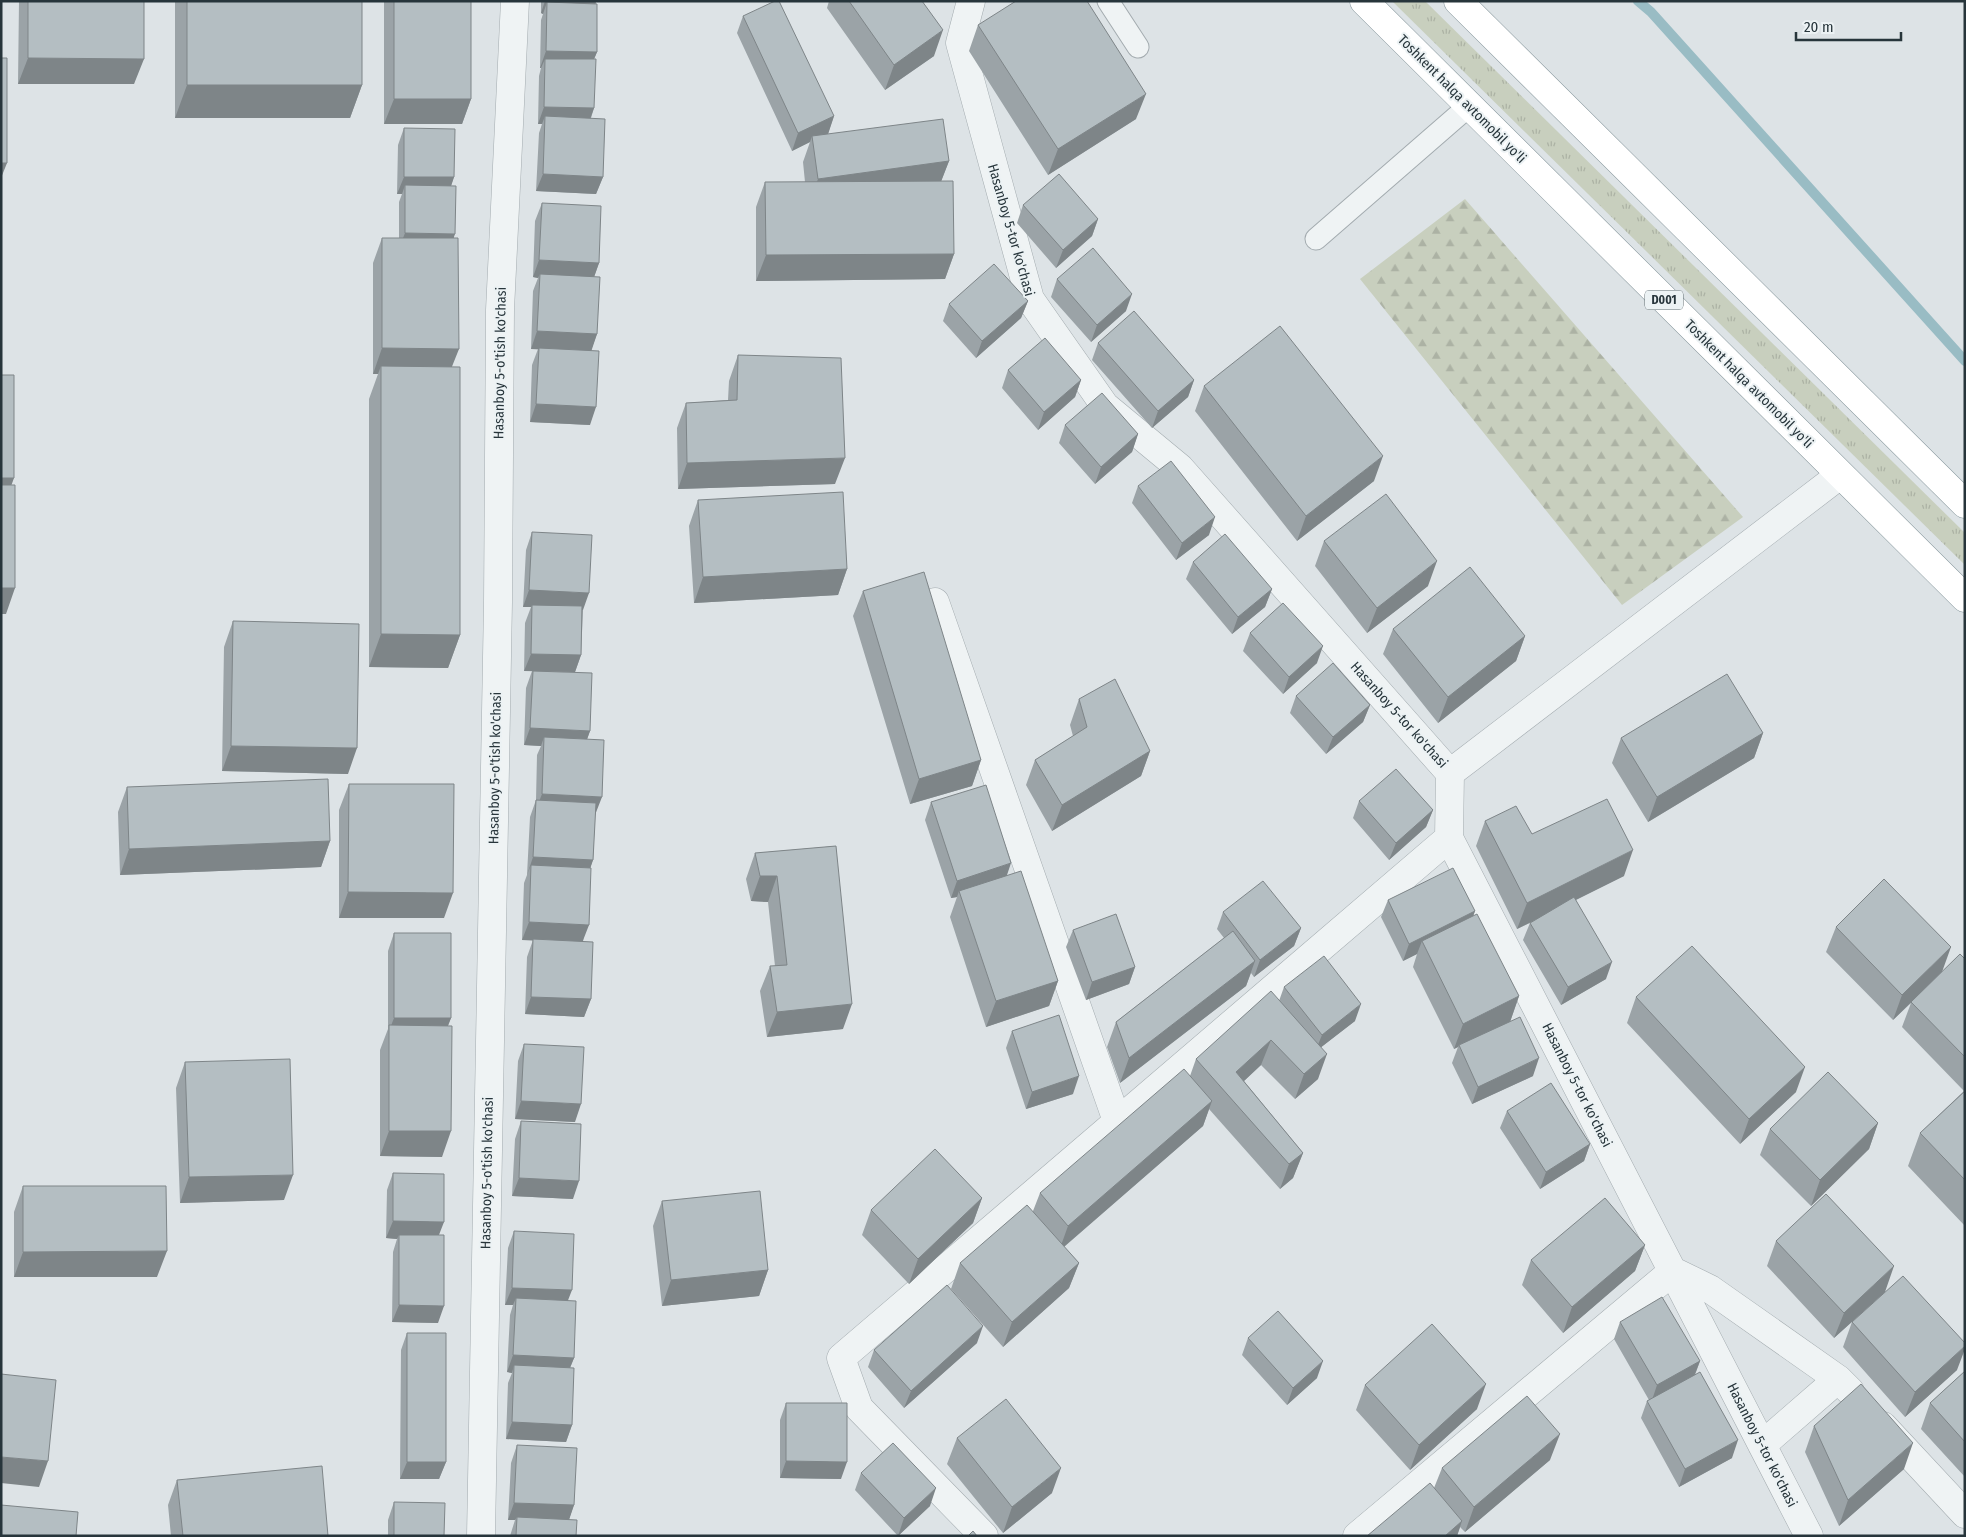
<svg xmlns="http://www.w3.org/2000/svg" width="1966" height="1537" font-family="'Fira Sans Condensed',sans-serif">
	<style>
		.grass { fill: url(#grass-tufts) }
		.forest { fill: url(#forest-firs) }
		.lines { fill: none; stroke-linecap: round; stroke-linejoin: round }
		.stream { stroke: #99bcc4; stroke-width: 10 }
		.service-casing { stroke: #a3abaf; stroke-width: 23 }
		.minor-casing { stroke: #a3abaf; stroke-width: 29 }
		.trunk-casing { stroke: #85959b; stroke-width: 29 }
		.service { stroke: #eff3f4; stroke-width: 21 }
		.minor { stroke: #eff3f4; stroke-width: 28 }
		.trunk { stroke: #fff; stroke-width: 28 }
		.wall { fill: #9ba3a7 }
		.shaded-wall { fill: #7e8588 }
		.building { fill: #b4bec2; stroke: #7e8588 }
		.labels { text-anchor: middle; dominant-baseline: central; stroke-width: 4; stroke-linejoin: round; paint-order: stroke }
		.shield { fill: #ecf2f4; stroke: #626e72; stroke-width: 1 }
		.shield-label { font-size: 12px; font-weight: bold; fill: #27353b }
		.street-label { font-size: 14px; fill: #27353b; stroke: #ecf2f4 }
	</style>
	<defs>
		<pattern id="grass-tufts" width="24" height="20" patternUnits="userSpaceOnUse" patternTransform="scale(1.25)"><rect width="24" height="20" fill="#c8cfbe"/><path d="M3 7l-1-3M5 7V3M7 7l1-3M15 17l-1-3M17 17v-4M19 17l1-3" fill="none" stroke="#acb2a4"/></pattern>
		<pattern id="forest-firs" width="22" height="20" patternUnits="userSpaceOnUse" patternTransform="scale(1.25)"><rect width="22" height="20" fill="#c8cfbe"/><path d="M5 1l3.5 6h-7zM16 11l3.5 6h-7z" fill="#acb2a4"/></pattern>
	</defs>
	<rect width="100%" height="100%" fill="#dde3e6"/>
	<path class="grass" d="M1392,1H1425L1965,533V565Z"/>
	<path class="forest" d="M1465,199L1743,517L1622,605L1360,279Z"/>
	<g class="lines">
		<path class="stream" d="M1638,1L1651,12L1965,361"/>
		<g class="service-casing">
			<path id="service" d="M1108,1L1138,47
				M1316,239L1469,106"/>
		</g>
		<g class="minor-casing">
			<path id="minor" d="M971,1L960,43L1030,299L1105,406L1180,468L1450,773L1449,838L1809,1536
				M935,602L1117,1121
				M1450,773L1840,475
				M1883,1426L1965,1514
				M1762,1445L1838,1379L1850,1391
				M481,1536L498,602L500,310L515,1
				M984,1536L859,1408L841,1358L1449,838
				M1357,1536L1673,1271L1710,1289L1838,1379"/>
		</g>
		<g class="trunk-casing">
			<path id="trunk" d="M1364,1L1965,598
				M1458,1L1965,504"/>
		</g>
		<use href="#service" class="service"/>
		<use href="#minor" class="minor"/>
		<use href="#trunk" class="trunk"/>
	</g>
	<path class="wall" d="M19,1H144L134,84H18Z
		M175,1H362V85L350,118H175Z
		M384,1H471V99L462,124H384Z
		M541,1H596V4L597,52L594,59V108L591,118L603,177L596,194L536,191L539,133L542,124H538L539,76L541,68H540L541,20L543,14L541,13Z
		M829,1H922L934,56L885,90L827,8Z
		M743,16L834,116L828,134L826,135L949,161L941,181L954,254L945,279L756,281V207L765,182H805L803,162L810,142L792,151L737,33Z
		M978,25L1136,119L1048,175L969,51Z
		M404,128L454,177L451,186L454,238L452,367L460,635L448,668L369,667V399L378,374H373V263L382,238H399V202L402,194H397L398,145Z
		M542,203L599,263L594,277L597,334L591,350L590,425L530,422L532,365L538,349H531L533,291L538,278L533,277L535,221Z
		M1023,205L1098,219L1092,236L1056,268L1017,223Z
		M1057,279L1126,311L1091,342L1051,297Z
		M1028,301L1021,318L976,358L943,321L949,304Z
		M1098,343L1194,380L1188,397L1152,428L1092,360Z
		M738,355L835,484L678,489L677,428L686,403L728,400L729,381Z
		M1008,370L1081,380L1075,397L1038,430L1002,388Z
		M1204,386L1374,481L1297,541L1195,411Z
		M1065,425L1138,434L1132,452L1095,484L1059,443Z
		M1138,486L1209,535L1176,560L1132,503Z
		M698,500L847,569L838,595L694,603L689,526Z
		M532,532L583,610L581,655L575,672H555L590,731L587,739L595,815L593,860L590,868L583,942L591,999L584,1017L525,1014L527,957L533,940H522L524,883L527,875L530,817L536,800L537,755L541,746L524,745L526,688L532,671H524L525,623L531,607H523L526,550Z
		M1324,541L1428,586L1367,633L1315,566Z
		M1193,562L1272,589L1265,607L1232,634L1186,579Z
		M863,591L981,760L972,786L910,804L853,616Z
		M233,621L348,774L222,771L224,647Z
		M1393,629L1525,636L1516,661L1438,723L1383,654Z
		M1250,633L1317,663L1283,694L1243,651Z
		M1296,696L1370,705L1363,722L1326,754L1290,713Z
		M1079,699L1150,751L1141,776L1052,831L1026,785L1035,760L1073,736L1070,725Z
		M1763,733L1754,758L1648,822L1612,763L1621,738Z
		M349,784L444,918H339V810Z
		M127,787L330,841L321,867L120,875L118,812Z
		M1359,801L1433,810L1426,827L1389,860L1353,818Z
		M931,802L1007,875L1058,981L1049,1006L986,1027L950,917L957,897L951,898L925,820Z
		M1485,821L1532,834L1624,876L1576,900L1606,979L1561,1005L1523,940L1530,923L1536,920L1517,929L1476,846Z
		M836,846L843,1029L767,1037L760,991L770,966H775L768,902L751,901L746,879L755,853Z
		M1388,900L1475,911L1473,916L1519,996L1510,1022L1533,1076L1472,1104L1452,1063L1458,1047L1454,1049L1413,967L1417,954L1403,961L1381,917Z
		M1223,912L1301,928L1294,946L1254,977L1251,973L1246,986L1120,1083L1107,1047L1116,1022L1224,938L1217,929Z
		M1836,927L1942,972L1965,959V1226L1908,1166L1920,1133L1964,1091L1902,1027L1911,1003L1893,1020L1826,952Z
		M1073,930L1135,967L1129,984L1086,1000L1066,947Z
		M394,933L451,1018L448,1026L442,1157L380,1156V1050L388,1029V951Z
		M1284,987L1355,1021L1321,1047L1318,1079L1295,1099L1261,1065L1244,1081L1303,1153L1293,1178L1280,1189L1209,1109L1203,1126L1064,1247L1079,1263L1069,1288L1003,1347L951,1289L960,1263L1033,1211L1040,1193L1190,1076L1196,1059L1279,1001Z
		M1636,997L1796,1092L1740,1144L1627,1023Z
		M1012,1031L1073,1094L1026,1109L1006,1048Z
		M524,1044L575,1122L515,1119L518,1061Z
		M185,1062L284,1200L180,1203L176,1088Z
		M1507,1111L1590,1144L1584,1161L1540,1189L1500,1128Z
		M521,1121L573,1199L512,1196L515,1139Z
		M1878,1123L1869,1149L1811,1206L1760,1155L1770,1129Z
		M393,1173L439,1235L438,1323L392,1322L393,1252L397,1239L386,1238L387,1190Z
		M23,1186L157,1277H14V1212Z
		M982,1198L973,1223L909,1284L862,1235L871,1210Z
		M662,1201L768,1270L759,1296L662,1306L653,1226Z
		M514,1231L568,1300L574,1358L570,1368L572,1425L566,1442L506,1439L508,1383L512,1373L507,1372L510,1315L513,1305H505L508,1248Z
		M1776,1241L1885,1292L1834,1338L1767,1266Z
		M1645,1245L1635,1271L1563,1333L1522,1285L1531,1260Z
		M1620,1322L1700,1361L1695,1375L1732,1458L1679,1487L1641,1418L1647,1401L1649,1400L1614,1339Z
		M1852,1322L1957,1370L1905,1417L1843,1347Z
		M407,1333L446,1462L439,1479H400L401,1350Z
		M1248,1338L1317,1378L1287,1405L1242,1355Z
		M977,1343L904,1408L868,1367L874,1350Z
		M1965,1371V1477L1921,1429L1930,1403Z
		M1365,1385L1477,1409L1410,1470L1356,1410Z
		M786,1403L841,1479L780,1478V1420Z
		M1814,1426L1904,1469L1839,1526L1805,1452Z
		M957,1438L1052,1493L1003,1533L947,1464Z
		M517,1445L574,1505L569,1519L576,1536H510L515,1520H508L511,1463Z
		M1550,1460L1465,1532L1460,1527L1457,1536H1367L1434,1488L1442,1468Z
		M861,1473L930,1506L898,1536L855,1490Z
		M177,1480L328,1536H171L168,1505Z
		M394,1502L444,1536H388V1520Z"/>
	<path class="shaded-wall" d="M545,1H596L592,14L547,2L543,14L541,13Z
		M943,30L934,56L885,90L894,65Z
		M546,51L597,52L590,69L545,59L541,68H540Z
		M28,58L144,59L134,84H18Z
		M187,85H362L350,118H175Z
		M1146,94L1136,119L1048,175L1058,149Z
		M394,99H471L462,124H384Z
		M544,107L594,108L588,125L545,116L542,124H538Z
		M834,116L828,134L812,141V136L810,142L792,151L798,133Z
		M949,161L939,187L808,204L818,179Z
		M1,163H7L1,178Z
		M543,174L603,177L596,194L536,191Z
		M404,177H454L448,195L405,185L402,194H397Z
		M1098,219L1092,236L1056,268L1063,250Z
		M405,233L455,234L449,251H398Z
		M954,254L945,279L756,281L766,255Z
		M539,260L599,263L593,280L540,274L538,278L533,277Z
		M1132,294L1126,311L1091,342L1097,325Z
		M1028,301L1021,318L976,358L982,341Z
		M537,331L597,334L591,352L531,349Z
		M382,348L459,349L449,374L381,366L378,374H373Z
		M1081,380L1075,397L1038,430L1044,412Z
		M1194,380L1188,397L1152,428L1158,411Z
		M536,404L596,407L590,425L530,422Z
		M1138,434L1132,452L1095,484L1101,467Z
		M1383,456L1374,481L1297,541L1306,516Z
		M845,458L835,484L678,489L687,463Z
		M1,478H14L5,503H1Z
		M1215,517L1209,535L1176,560L1182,543Z
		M1437,561L1428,586L1367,633L1377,608Z
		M847,569L838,595L694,603L703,577Z
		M1,588H15L6,614H1Z
		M1272,589L1265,607L1232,634L1238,617Z
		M529,590L589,593L583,610L532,605L531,607H523Z
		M381,634L460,635L448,668L369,667Z
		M1525,636L1516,661L1438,723L1448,697Z
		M1323,646L1317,663L1283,694L1289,677Z
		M531,654L581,655L575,672L524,671Z
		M1370,705L1363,722L1326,754L1333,737Z
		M530,728L590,731L584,748L544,737L541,746L524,745Z
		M1763,733L1754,758L1648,822L1657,797Z
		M231,746L357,748L348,774L222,771Z
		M1150,751L1141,776L1052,831L1062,805Z
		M981,760L972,786L910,804L919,779Z
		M542,794L602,797L595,815L535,812Z
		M1433,810L1426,827L1389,860L1396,843Z
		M330,841L321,867L120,875L129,849Z
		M1633,850L1624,876L1517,929L1527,903Z
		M533,857L593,860L587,878L531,865L527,875Z
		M1011,863L1005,881L959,891L957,897L951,898L957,881Z
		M760,876H777L768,902L751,901Z
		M348,892L453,893L444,918H339Z
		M1475,911L1469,928L1422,941L1417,954L1403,961L1409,944Z
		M529,922L589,925L582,943L522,940Z
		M1301,928L1294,946L1254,977L1260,960Z
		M1951,947L1942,972L1893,1020L1902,995Z
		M1255,961L1246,986L1120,1083L1129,1058Z
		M1612,962L1606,979L1561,1005L1568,987Z
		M1135,967L1129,984L1086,1000L1092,982Z
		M1058,981L1049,1006L986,1027L996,1001Z
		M1519,996L1510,1022L1459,1045L1458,1047L1454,1049L1463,1024Z
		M531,997L591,999L584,1017L525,1014Z
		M852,1004L843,1029L767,1037L777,1012Z
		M1361,1004L1355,1021L1315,1052L1322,1035Z
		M394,1018H451L444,1035L389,1031Z
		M1271,1040L1261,1065L1229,1095L1236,1072Z
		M1327,1054L1318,1079L1295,1099L1304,1074Z
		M1539,1058L1533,1076L1472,1104L1478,1087Z
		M1805,1067L1796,1092L1740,1144L1749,1119Z
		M1079,1076L1073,1094L1026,1109L1032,1092Z
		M521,1101L581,1104L575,1122L515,1119Z
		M1212,1101L1203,1126L1059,1251L1068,1226Z
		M1878,1123L1869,1149L1811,1206L1820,1180Z
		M389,1131H451L442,1157L380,1156Z
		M1590,1144L1584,1161L1540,1189L1546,1172Z
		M1303,1153L1293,1178L1280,1189L1289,1164Z
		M293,1175L284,1200L180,1203L189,1177Z
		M519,1178L579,1181L573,1199L512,1196Z
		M982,1198L973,1223L909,1284L918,1259Z
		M393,1221L444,1222L437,1240L399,1235L397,1239L386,1238Z
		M1645,1245L1635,1271L1563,1333L1572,1307Z
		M167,1251L157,1277H14L23,1252Z
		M1079,1263L1069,1288L1003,1347L1012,1322Z
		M1894,1266L1885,1292L1834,1338L1844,1313Z
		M768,1270L759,1296L662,1306L671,1280Z
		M512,1288L572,1290L565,1308L516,1298L513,1305H505Z
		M399,1305L444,1306L438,1323L392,1322Z
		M983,1326L977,1343L904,1408L911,1391Z
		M1965,1346V1349L1957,1370L1905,1417L1915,1392Z
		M513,1355L574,1358L567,1375L514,1365L512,1373L507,1372Z
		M1323,1361L1317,1378L1287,1405L1293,1388Z
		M1700,1361L1693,1379L1651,1403L1657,1385Z
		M1486,1384L1477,1409L1410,1470L1419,1445Z
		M512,1422L572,1425L566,1442L506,1439Z
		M1560,1434L1550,1460L1465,1532L1474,1507Z
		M1738,1440L1732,1458L1679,1487L1685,1469Z
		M1913,1443L1904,1469L1839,1526L1848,1500Z
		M1,1457L48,1461L39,1487L1,1483Z
		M786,1461L847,1462L841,1479L780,1478Z
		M407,1462H446L439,1479H400Z
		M1061,1468L1052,1493L1003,1533L1012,1507Z
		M936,1488L930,1506L898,1536L904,1518Z
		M514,1503L574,1505L568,1523L517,1517L515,1520H508Z
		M1462,1521L1457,1536H1445Z"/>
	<path class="building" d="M28,1H144V59L28,58Z
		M187,1H362V85H187Z
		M394,1H471V99H394Z
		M775,1H779L834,116L798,133L743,16Z
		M849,1H922L943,30L894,65Z
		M1016,1H1087L1146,94L1058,149L978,25Z
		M547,2L597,4V52L546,51Z
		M1,58H7V163H1Z
		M545,59H596L594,108L544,107Z
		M545,116L605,119L603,177L543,174Z
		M943,119L949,161L818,179L812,136Z
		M404,128L455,129L454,177H404Z
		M1059,174L1098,219L1063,250L1023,205Z
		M953,181L954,254L766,255L765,182Z
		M405,185L456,186L455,234L405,233Z
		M542,203L601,206L599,263L539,260Z
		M382,238H458L459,349L382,348Z
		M1093,248L1132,294L1097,325L1057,279Z
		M994,264L1028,301L982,341L949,304Z
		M540,274L600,277L597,334L537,331Z
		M1134,311L1194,380L1158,411L1098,343Z
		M1280,326L1383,456L1306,516L1204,386Z
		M1045,338L1081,380L1044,412L1008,370Z
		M539,348L599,351L596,407L536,404Z
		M738,355L841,358L845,458L687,463L686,403L737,400Z
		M381,366L460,367V635L381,634Z
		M1,375H14V478H1Z
		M1102,393L1138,434L1101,467L1065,425Z
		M1171,461L1215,517L1182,543L1138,486Z
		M1,485H15V588H1Z
		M843,492L847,569L703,577L698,500Z
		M1386,494L1437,561L1377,608L1324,541Z
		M532,532L592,535L589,593L529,590Z
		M1225,534L1272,589L1238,617L1193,562Z
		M1470,567L1525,636L1448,697L1393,629Z
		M924,572L981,760L919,779L863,591Z
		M1283,603L1323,646L1289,677L1250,633Z
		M532,605L582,606L581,655L531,654Z
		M233,621L359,624L357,748L231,746Z
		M1333,663L1370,705L1333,737L1296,696Z
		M533,671L592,673L590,731L530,728Z
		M1727,674L1763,733L1657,797L1621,738Z
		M1115,679L1150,751L1062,805L1035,760L1087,727L1079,699Z
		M544,737L604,740L602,797L542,794Z
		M1396,769L1433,810L1396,843L1359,801Z
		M328,779L330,841L129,849L127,787Z
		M349,784H454L453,893L348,892Z
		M986,785L1011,863L957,881L931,802Z
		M1607,799L1633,850L1527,903L1485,821L1516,806L1532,834Z
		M536,800L596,803L593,860L533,857Z
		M836,846L852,1004L777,1012L770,966L787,965L777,876H760L755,853Z
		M531,865L591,868L589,925L529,922Z
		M1453,868L1475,911L1409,944L1388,900Z
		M1021,871L1058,981L996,1001L959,891Z
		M1884,879L1951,947L1902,995L1836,927Z
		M1263,881L1301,928L1260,960L1223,912Z
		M1574,897L1612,962L1568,987L1530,923Z
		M1116,914L1135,967L1092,982L1073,930Z
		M1477,914L1519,996L1463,1024L1422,941Z
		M1233,931L1255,961L1129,1058L1116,1022Z
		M394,933H451V1018H394Z
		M533,939L593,942L591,999L531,997Z
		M1692,946L1805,1067L1749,1119L1636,997Z
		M1960,954L1965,959V1057L1911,1002Z
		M1324,956L1361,1004L1322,1035L1284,987Z
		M1271,991L1327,1054L1304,1074L1271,1040L1236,1072L1303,1153L1289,1164L1196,1059Z
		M1059,1015L1079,1076L1032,1092L1012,1031Z
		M1520,1017L1539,1058L1478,1087L1459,1045Z
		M389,1025L452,1026L451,1131H389Z
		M524,1044L584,1047L581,1104L521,1101Z
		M290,1059L293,1175L189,1177L185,1062Z
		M1184,1069L1212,1101L1068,1226L1040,1193Z
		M1828,1072L1878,1123L1820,1180L1770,1129Z
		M1551,1083L1590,1144L1546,1172L1507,1111Z
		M1965,1091V1180L1920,1133Z
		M521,1121L581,1124L579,1181L519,1178Z
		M935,1149L982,1198L918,1259L871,1210Z
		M393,1173L444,1174V1222L393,1221Z
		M23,1186H166L167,1251L23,1252Z
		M760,1191L768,1270L671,1280L662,1201Z
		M1826,1194L1894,1266L1844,1313L1776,1241Z
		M1605,1198L1645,1245L1572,1307L1531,1260Z
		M1027,1205L1079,1263L1012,1322L960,1263Z
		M514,1231L574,1234L572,1290L512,1288Z
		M399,1235H444V1306L399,1305Z
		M1903,1276L1965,1343V1346L1915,1392L1852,1322Z
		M947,1285L983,1326L911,1391L874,1350Z
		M1662,1297L1700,1361L1657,1385L1620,1322Z
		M516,1298L576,1301L574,1358L513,1355Z
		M1278,1311L1323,1361L1293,1388L1248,1338Z
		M1432,1324L1486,1384L1419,1445L1365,1385Z
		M407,1333H446V1462H407Z
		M514,1365L574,1368L572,1425L512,1422Z
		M1965,1371V1442L1930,1403Z
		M1700,1372L1738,1440L1685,1469L1647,1401Z
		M1,1374L56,1380L48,1461L1,1457Z
		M1861,1384L1913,1443L1848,1500L1814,1426Z
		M1527,1396L1560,1434L1474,1507L1442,1468Z
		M1006,1399L1061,1468L1012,1507L957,1438Z
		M786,1403H847V1462L786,1461Z
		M893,1443L936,1488L904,1518L861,1473Z
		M517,1445L577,1448L574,1505L514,1503Z
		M322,1466L328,1536H183L177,1480Z
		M1430,1483L1462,1521L1445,1536H1367Z
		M394,1502L445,1503L444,1536H394Z
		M1,1505L78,1512L76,1536H1Z
		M517,1517L577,1520L576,1536H516Z
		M973,1531L977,1536H968Z"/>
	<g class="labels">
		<rect class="shield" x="1645" y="290.5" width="38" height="19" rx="4"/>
		<g class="shield-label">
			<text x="1664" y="300">D001</text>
		</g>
		<g class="street-label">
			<text transform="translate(1462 99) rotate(45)">Toshkent halqa avtomobil yo'li</text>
			<text transform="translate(1011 230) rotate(74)">Hasanboy 5-tor ko'chasi</text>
			<text transform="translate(500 363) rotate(-89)">Hasanboy 5-o'tish ko'chasi</text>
			<text transform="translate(1749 384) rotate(45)">Toshkent halqa avtomobil yo'li</text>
			<text transform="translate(1399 715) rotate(48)">Hasanboy 5-tor ko'chasi</text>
			<text transform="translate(495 768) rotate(-89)">Hasanboy 5-o'tish ko'chasi</text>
			<text transform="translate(1577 1085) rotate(63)">Hasanboy 5-tor ko'chasi</text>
			<text transform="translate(487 1173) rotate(-89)">Hasanboy 5-o'tish ko'chasi</text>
			<text transform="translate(1762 1445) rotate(63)">Hasanboy 5-tor ko'chasi</text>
		</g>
	</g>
	<rect width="1966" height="1537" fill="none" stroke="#27353b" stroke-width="5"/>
	<path d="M1796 32v8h105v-8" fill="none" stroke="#27353b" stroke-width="2.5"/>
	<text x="1804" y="32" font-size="15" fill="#27353b" stroke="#ecf2f4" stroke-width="4" paint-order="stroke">20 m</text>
</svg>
